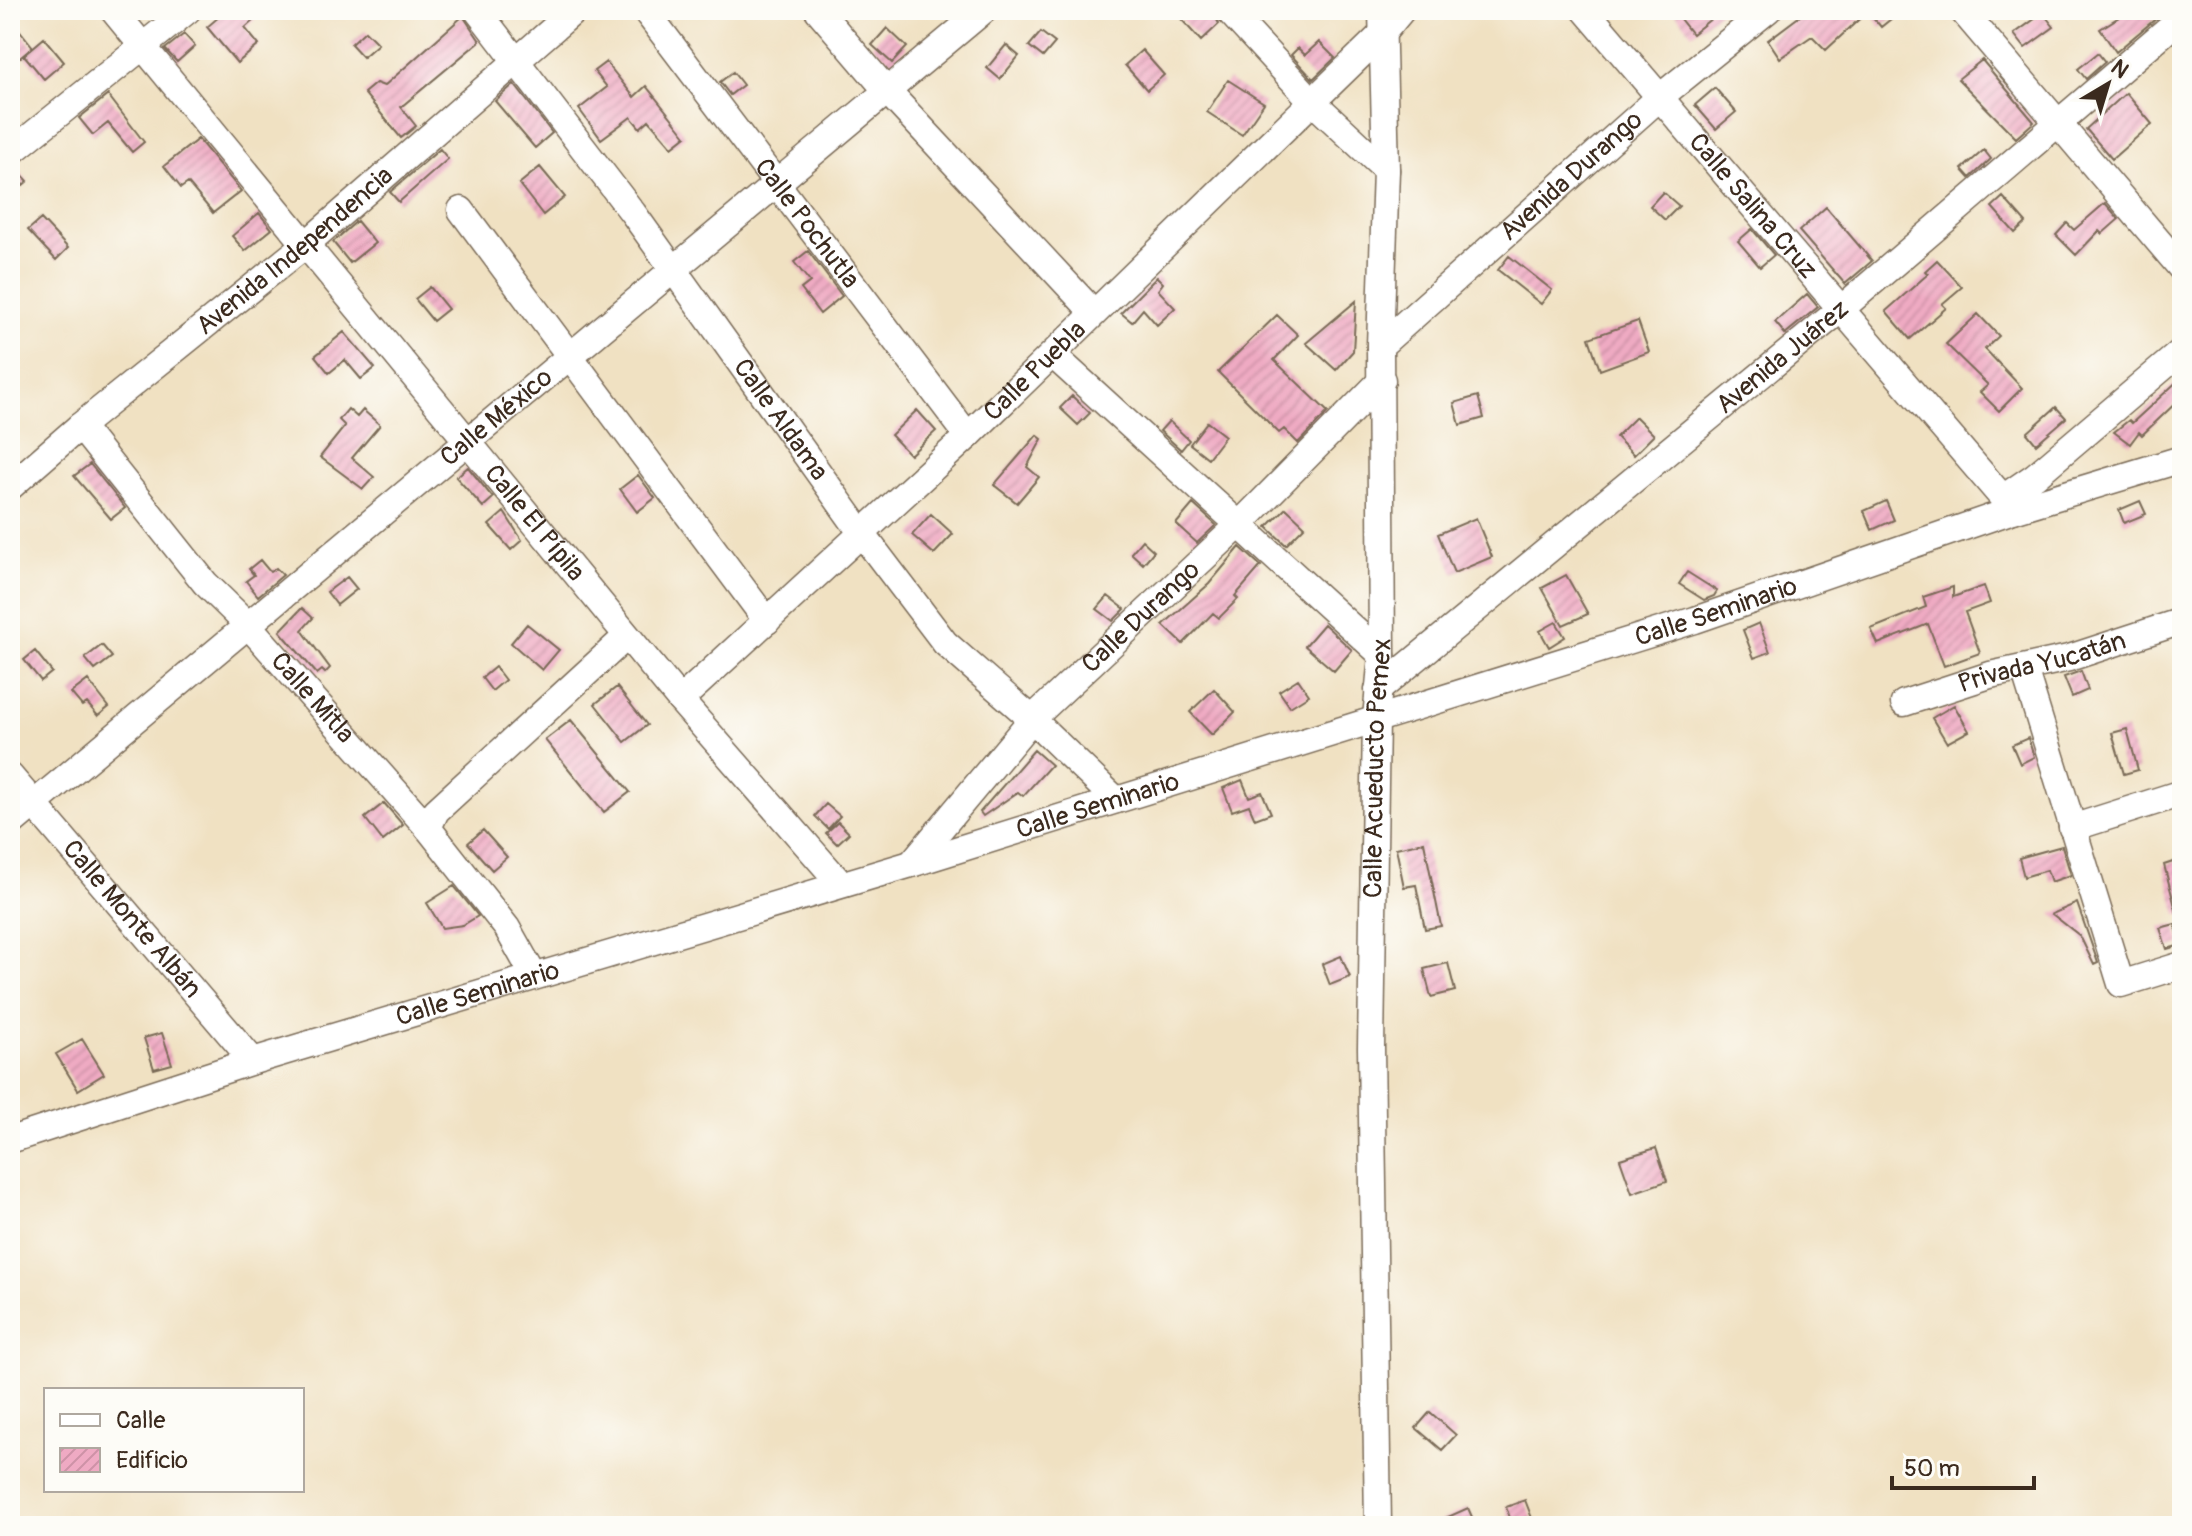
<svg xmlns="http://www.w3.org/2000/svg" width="2192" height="1536" font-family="Pangolin,sans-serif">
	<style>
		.building { fill: url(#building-hatch) }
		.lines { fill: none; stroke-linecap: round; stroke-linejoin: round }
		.minor-casing { stroke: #7a6a57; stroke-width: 29 }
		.minor { stroke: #fff; stroke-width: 26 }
		.labels { text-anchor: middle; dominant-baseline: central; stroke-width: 8; stroke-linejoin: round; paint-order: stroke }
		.street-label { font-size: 26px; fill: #3b2a1e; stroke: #fdfcf7 }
	</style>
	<defs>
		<pattern id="building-hatch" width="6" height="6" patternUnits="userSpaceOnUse" patternTransform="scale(2)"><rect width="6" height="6" fill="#efaac3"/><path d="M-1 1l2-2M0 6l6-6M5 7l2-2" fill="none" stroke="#ce92a7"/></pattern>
	</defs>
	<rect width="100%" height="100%" fill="#fdfcf7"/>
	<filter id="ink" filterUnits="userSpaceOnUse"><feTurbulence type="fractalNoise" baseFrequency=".0125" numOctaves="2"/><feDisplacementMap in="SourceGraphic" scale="16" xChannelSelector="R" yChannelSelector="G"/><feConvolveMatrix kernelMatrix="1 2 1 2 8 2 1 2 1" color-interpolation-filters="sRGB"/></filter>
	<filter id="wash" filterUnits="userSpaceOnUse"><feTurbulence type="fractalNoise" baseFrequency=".006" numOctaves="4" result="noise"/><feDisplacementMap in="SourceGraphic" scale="32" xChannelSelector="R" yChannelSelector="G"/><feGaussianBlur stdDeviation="1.8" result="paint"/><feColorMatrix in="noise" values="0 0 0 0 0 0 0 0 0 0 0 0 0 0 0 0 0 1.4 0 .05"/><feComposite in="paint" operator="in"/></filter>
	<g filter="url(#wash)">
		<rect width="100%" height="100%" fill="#f0e1c2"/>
		<g id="blocks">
			<path class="building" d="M227,10H265L245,28L259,45L237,63L207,27Z
				M1173,10H1212L1219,24L1201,41Z
				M1673,10H1722L1692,34Z
				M1808,10H1902L1881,27L1868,11L1826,50L1812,36L1780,58L1768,40Z
				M2114,10H2166L2116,52L2100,29L2119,17Z
				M2043,13L2054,27L2025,48L2014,34Z
				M463,16L480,41L401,107L416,126L401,138L364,93L376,83L384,86Z
				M10,18L33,47L10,66Z
				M887,28L907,47L892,63L872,45Z
				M365,31L378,44L363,57L351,44Z
				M1041,32L1055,43L1043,57L1029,46Z
				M184,34L195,46L177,62L165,49Z
				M44,38L64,62L44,79L24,55Z
				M1319,42L1335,58L1313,79L1291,55L1298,48L1305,55Z
				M1006,45L1019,56L1000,79L987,68Z
				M1142,50L1164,75L1147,90L1125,65Z
				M2098,53L2105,62L2086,79L2078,69Z
				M1982,60L2034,122L2016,138L1958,79Z
				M606,62L634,97L646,86L686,136L672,147L649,120L640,128L631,117L601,139L579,109L607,87L594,71Z
				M733,72L743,85L730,95L720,82Z
				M1228,80L1264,103L1242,135L1207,112Z
				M514,84L552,133L535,148L495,101Z
				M1715,88L1736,112L1716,129L1695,105Z
				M2126,93L2152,124L2112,159L2086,129Z
				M108,95L144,142L132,152L108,123L93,135L79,118Z
				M198,139L241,191L213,213L188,183L181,188L164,166Z
				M440,149L448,159L399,202L390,192Z
				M1984,150L1991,159L1970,178L1962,169Z
				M540,167L565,197L543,215L519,184Z
				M16,168L28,181L10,196V169Z
				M1663,192L1679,206L1665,220L1650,206Z
				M2003,197L2026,223L2015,233L1992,207Z
				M2105,203L2119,219L2102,234L2099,231L2076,255L2056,235L2067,223L2074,230Z
				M1826,207L1872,261L1845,284L1799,231Z
				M259,213L272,229L245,251L232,236Z
				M41,219L68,248L56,260L28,230Z
				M357,221L375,243L350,263L333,242Z
				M1752,229L1774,255L1760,267L1738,241Z
				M808,251L842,296L820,314L801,289L810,282L794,262Z
				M1509,256L1552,290L1541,304L1498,270Z
				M1937,260L1962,287L1942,304L1946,308L1910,339L1886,311L1928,274L1925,271Z
				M1157,277L1163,283L1158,290L1175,308L1157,325L1143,309L1132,322L1121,313Z
				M430,287L448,309L433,321L415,299Z
				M1807,294L1818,307L1785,334L1775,322Z
				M1356,301L1353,351L1336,370L1306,343Z
				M1978,314L1999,336L1985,349L2022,388L1999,411L1980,392L1988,385L1946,344Z
				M1277,315L1298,335L1274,360L1328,412L1298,443L1284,429L1279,433L1218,372Z
				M1638,321L1649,352L1600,370L1589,338Z
				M344,332L375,368L361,379L345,360L329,373L315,356Z
				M2182,377V397L2142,435L2139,432L2130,444L2114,432L2129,420L2132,423Z
				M1072,396L1090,413L1078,425L1060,408Z
				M1478,396L1484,418L1460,425L1454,403Z
				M2056,407L2066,418L2036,444L2027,433Z
				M348,409L357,417L363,410L380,425L352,458L374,477L363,489L320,457L345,426L339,420Z
				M917,410L936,431L910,455L891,435Z
				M1636,417L1654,435L1634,455L1616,437Z
				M1169,421L1189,440L1181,450L1160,431Z
				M1207,422L1225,436L1208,458L1190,444Z
				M1037,435L1042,439L1027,467L1039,477L1017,503L994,485Z
				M90,464L125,508L111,519L74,476Z
				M468,467L493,498L483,507L456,477Z
				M638,475L655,498L637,512L620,489Z
				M1886,501L1894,520L1872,530L1864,511Z
				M2140,501L2146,514L2124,523L2119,510Z
				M1193,504L1216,525L1197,543L1176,524Z
				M1286,508L1305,526L1286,545L1267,527Z
				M504,512L522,540L511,550L489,525Z
				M931,514L953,534L934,554L912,535Z
				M1476,518L1492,557L1454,573L1438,534Z
				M1142,540L1154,551L1143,564L1131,553Z
				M1240,547L1261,566L1235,596L1238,599L1219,618L1213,613L1183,644L1163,625L1209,584Z
				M260,560L270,572L276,568L283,575L258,596L246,581L254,575L249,569Z
				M1687,572L1717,591L1714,596L1704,600L1679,584Z
				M1566,575L1588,614L1563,625L1542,588Z
				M347,577L357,589L337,605L327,592Z
				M1984,586L1990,603L1965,612L1980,653L1944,666L1928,624L1878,644L1871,629L1926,607L1923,597L1953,587V597Z
				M1108,596L1125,609L1113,621L1097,609Z
				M302,608L313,618L302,630L330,668L325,673L322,670L317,674L280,631Z
				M1556,622L1565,637L1549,647L1540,631Z
				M1759,623L1770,652L1754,658L1743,630Z
				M527,624L559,650L542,670L511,643Z
				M1324,624L1352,650L1334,671L1305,646Z
				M102,645L112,657L95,670L85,658Z
				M35,651L52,672L41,681L24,660Z
				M495,667L505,680L492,691L482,678Z
				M2081,671L2088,690L2072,697L2064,677Z
				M1298,679L1309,695L1290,707L1279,691Z
				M88,680L109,707L98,716L87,703L82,706L71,693Z
				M617,687L647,725L625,742L595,704Z
				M1214,689L1235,712L1212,735L1190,712Z
				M1954,705L1969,731L1947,743L1932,718Z
				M571,720L630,792L604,812L545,740Z
				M2127,729L2138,770L2124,774L2112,733Z
				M2028,738L2034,757L2020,764L2012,745Z
				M1034,750L1051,765L1023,796L1018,792L983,816L980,812Z
				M1242,780L1249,797L1262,792L1271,813L1255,819L1249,805L1232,811L1223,788Z
				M384,803L403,825L383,841L365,818Z
				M826,804L840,816L828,829L815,816Z
				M838,822L849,833L837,844L826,833Z
				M483,830L507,857L492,870L468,843Z
				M1424,842L1441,926L1425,929L1416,885L1404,887L1396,848Z
				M2062,846L2071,875L2051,882L2047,870L2024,877L2019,858Z
				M2182,859V913L2177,914L2164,865Z
				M454,886L478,916L463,925L442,928L427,903Z
				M2077,903L2098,963L2094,965L2080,936L2052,914Z
				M2175,924L2181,945L2167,949L2160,928Z
				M1341,956L1350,977L1330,985L1322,964Z
				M1448,963L1455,991L1431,997L1424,969Z
				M162,1033L172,1064L154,1069L144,1038Z
				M82,1039L104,1074L78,1090L56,1054Z
				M1656,1148L1667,1181L1632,1193L1620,1159Z
				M1430,1412L1456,1435L1442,1450L1416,1428Z
				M1525,1500L1535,1526H1513L1506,1507Z
				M1468,1508L1476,1526H1428Z"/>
		</g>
	</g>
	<g filter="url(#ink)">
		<use href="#blocks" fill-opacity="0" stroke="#7a6a57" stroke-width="2"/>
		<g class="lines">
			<g class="minor-casing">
				<g id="minor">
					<path id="s1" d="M113,10L680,700L840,883"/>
					<path id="s2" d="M477,10L633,213L863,535L945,643L1032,719L1116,800"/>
					<path id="s3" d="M645,10L968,436"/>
					<path d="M818,10L888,92L1094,313"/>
					<path d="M1228,10L1313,102L1386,170"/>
					<path id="s4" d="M1585,10L2013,510"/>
					<path d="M1962,10L2182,269"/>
					<path d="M10,153L188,10"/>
					<path d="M461,210L767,621"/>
					<path id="s5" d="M1380,346L1660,97L1768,10"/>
					<path d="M1053,355L1382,655"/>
					<path id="s6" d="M80,426L205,583L248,625L428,828L507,928L534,976"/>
					<path id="s7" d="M10,487L80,426L305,245L575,10"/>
					<path d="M2003,498L2035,476L2182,351"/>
					<path d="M2024,669L2121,984L2182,965"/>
					<path id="s8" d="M1378,690L1841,309L2182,17"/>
					<path id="s9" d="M680,700L968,436L1382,34L1402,10"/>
					<path id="s10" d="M1904,703L1990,675L2069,658L2182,621"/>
					<path id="s11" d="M10,776L253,1061"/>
					<path id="s12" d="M10,824L984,10"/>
					<path d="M428,828L436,811L627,636"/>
					<path d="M2072,828L2182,793"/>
					<path id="s13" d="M911,864L1032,719L1239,525L1382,380"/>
					<path id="s14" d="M10,1140L253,1061L911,864L1695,620L2013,510L2182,459"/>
					<path id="s15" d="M1378,1526L1371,1048L1376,718L1382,655L1380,346L1386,170L1382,10"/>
				</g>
			</g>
			<use href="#minor" class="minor"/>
		</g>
	</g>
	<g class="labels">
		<g class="street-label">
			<text stroke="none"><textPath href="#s5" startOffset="256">Avenida Durango</textPath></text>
			<text stroke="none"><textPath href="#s4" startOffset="258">Calle Salina Cruz</textPath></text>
			<text stroke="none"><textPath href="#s3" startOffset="268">Calle Pochutla</textPath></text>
			<text stroke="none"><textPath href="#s7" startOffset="370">Avenida Independencia</textPath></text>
			<text stroke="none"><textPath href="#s8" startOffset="524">Avenida Juárez</textPath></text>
			<text stroke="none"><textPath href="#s9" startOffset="484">Calle Puebla</textPath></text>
			<text stroke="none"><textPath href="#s12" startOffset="634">Calle México</textPath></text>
			<text stroke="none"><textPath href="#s2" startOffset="510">Calle Aldama</textPath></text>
			<text stroke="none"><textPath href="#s1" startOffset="664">Calle El Pípila</textPath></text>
			<text stroke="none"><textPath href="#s14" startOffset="1786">Calle Seminario</textPath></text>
			<text stroke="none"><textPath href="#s13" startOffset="338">Calle Durango</textPath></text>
			<text stroke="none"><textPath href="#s10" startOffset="144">Privada Yucatán</textPath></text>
			<text stroke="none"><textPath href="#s6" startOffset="358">Calle Mitla</textPath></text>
			<text stroke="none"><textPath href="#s15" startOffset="758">Calle Acueducto Pemex</textPath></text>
			<text stroke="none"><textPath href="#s14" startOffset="1138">Calle Seminario</textPath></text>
			<text stroke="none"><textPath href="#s11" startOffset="188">Calle Monte Albán</textPath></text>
			<text stroke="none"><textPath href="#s14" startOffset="490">Calle Seminario</textPath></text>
		</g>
	</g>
	<rect width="2192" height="1536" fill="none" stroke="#fdfcf7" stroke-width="40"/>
	<rect x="44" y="1388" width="260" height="104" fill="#fdfcf7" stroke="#afa8a0" stroke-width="2"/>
	<rect x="60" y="1414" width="40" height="12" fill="#ffffff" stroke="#afa8a0" stroke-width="2"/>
	<text x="116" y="1428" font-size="24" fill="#3b2a1e">Calle</text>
	<rect x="60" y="1448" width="40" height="24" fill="url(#building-hatch)" stroke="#afa8a0" stroke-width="2"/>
	<text x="116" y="1468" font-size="24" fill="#3b2a1e">Edificio</text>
	<g transform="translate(2108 84) rotate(38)" stroke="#fdfcf7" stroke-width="6" paint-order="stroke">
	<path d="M0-6L14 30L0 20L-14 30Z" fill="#3b2a1e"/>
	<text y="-12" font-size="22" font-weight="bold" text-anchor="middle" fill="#3b2a1e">N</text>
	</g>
	<path d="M1892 1476v12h142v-12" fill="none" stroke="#3b2a1e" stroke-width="4"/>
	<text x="1904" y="1476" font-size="24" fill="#3b2a1e" stroke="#fdfcf7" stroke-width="6" paint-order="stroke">50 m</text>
</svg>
